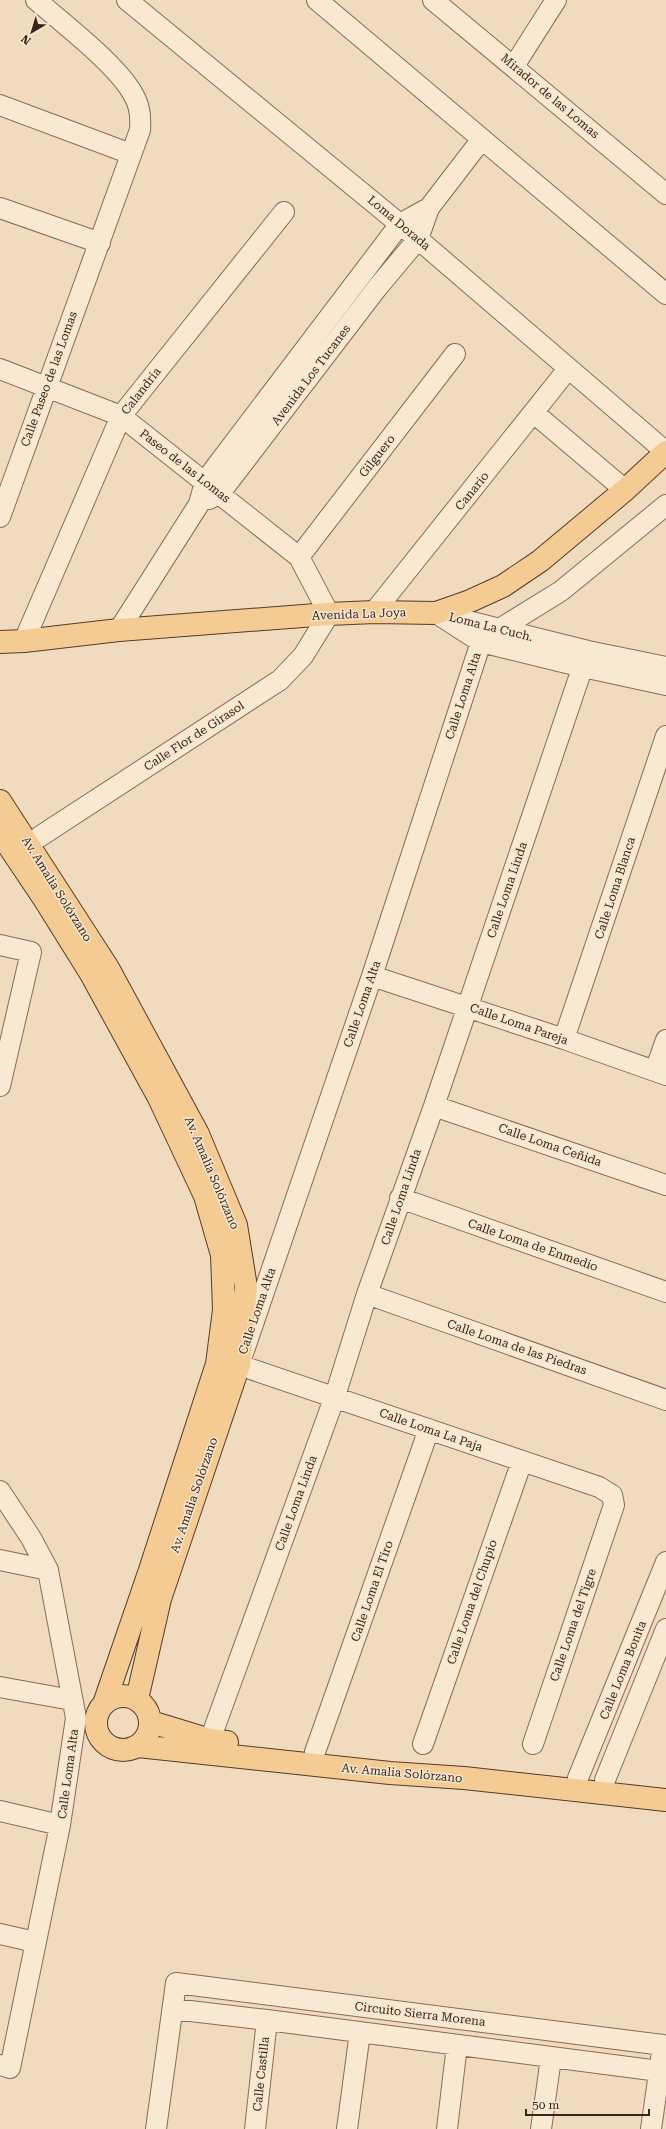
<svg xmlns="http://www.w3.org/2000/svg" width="666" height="2129" font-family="'Roboto Serif',serif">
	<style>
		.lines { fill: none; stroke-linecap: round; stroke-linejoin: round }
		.minor-casing { stroke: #896b57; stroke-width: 22 }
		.major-casing { stroke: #563a2b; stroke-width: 24 }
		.minor { stroke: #fae9d2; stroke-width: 20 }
		.major { stroke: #f5cb94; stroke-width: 22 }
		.labels { text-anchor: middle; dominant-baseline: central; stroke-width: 3; stroke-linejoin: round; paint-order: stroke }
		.street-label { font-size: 12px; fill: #38261c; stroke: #f7e6cf }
	</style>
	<rect width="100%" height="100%" fill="#f0dbbf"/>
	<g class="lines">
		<g class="minor-casing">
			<path id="minor" d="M127,0L418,239L666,452
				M317,0L666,294
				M433,0L666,194
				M514,66L556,0
				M0,105L131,154
				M0,208L100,243
				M0,369L121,416L299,557L329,614L303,656L280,680L39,837
				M534,413L625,490
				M209,499L220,493L230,480L377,288L418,239L429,208L482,139
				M0,517L140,130C141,118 140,105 133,94C117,65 63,23 36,0
				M299,557L455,354
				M374,612L568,369
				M436,613L481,642L583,667L666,685
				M452,617L588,651L666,667
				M119,630L199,504L205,482L215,468L400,224L429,208
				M493,633L561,591L666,505
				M24,641L121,416L284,212
				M481,642L372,976L239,1365L599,1487L612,1495L614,1505L533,1744
				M0,945L31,952L0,1086
				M372,976L564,1039L666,1075
				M564,1039L666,736
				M655,1071L666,1040
				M434,1106L666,1185
				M400,1198L666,1292
				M367,1294L666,1400
				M0,1491L31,1538L48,1570L76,1718L60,1825L10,2068L0,2065
				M0,1560L48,1570
				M0,1687L72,1700
				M210,1740L335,1396L367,1294L434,1106L588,651
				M423,1744L522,1461
				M315,1752L429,1429
				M578,1778L666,1562
				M605,1780L666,1629
				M0,1811L60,1825
				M0,1934L35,1942
				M173,2009L267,2020L659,2071
				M156,2129L176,1983L663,2045L651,2129
				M255,2129L267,2020
				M347,2129L360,2032
				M447,2129L457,2045
				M541,2129L551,2058"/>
		</g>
		<g class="major-casing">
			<path id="major" d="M0,642L24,641L119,630L329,614L374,612L436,613L470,601L503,586L540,561L625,490L666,452
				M0,801L108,968L198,1134L236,1225L246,1287L239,1365L160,1599L137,1699
				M0,833L43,897L91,974L159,1098L205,1196L222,1255L224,1310L217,1364L150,1570L104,1704
				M96 1723a27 27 0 1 1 54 0a27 27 0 1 1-54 0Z
				M151,1722L210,1740L227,1742
				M138,1746L390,1773L464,1778L666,1800"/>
		</g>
		<use href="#minor" class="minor"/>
		<use href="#major" class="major"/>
	</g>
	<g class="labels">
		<g class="street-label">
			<text transform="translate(550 96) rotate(40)">Mirador de las Lomas</text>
			<text transform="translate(399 223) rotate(40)">Loma Dorada</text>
			<text transform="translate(311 375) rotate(-53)">Avenida Los Tucanes</text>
			<text transform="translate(49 379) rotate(-70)">Calle Paseo de las Lomas</text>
			<text transform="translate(141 391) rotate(-52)">Calandria</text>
			<text transform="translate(377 456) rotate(-52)">Gilguero</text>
			<text transform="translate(185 466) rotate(38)">Paseo de las Lomas</text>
			<text transform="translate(472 491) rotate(-51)">Canario</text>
			<text transform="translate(359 614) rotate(-2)">Avenida La Joya</text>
			<text transform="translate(491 627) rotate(14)">Loma La Cuch.</text>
			<text transform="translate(463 696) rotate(-72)">Calle Loma Alta</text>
			<text transform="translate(194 736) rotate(-33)">Calle Flor de Girasol</text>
			<text transform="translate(615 888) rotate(-72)">Calle Loma Blanca</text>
			<text transform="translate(57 889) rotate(58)">Av. Amalia Solórzano</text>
			<text transform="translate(507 890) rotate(-71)">Calle Loma Linda</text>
			<text transform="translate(362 1004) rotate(-71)">Calle Loma Alta</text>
			<text transform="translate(519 1024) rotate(19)">Calle Loma Pareja</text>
			<text transform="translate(550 1145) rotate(19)">Calle Loma Ceñida</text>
			<text transform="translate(212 1173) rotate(67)">Av. Amalia Solórzano</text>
			<text transform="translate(401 1197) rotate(-71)">Calle Loma Linda</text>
			<text transform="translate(533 1245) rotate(19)">Calle Loma de Enmedio</text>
			<text transform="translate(257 1311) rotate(-71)">Calle Loma Alta</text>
			<text transform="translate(517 1347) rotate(19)">Calle Loma de las Piedras</text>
			<text transform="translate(431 1430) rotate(19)">Calle Loma La Paja</text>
			<text transform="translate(194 1495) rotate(-71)">Av. Amalia Solórzano</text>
			<text transform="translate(296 1503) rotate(-70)">Calle Loma Linda</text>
			<text transform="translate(372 1591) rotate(-71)">Calle Loma El Tiro</text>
			<text transform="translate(472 1602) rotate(-71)">Calle Loma del Chupio</text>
			<text transform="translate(573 1625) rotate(-71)">Calle Loma del Tigre</text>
			<text transform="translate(623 1670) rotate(-68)">Calle Loma Bonita</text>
			<text transform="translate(402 1773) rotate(5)">Av. Amalia Solórzano</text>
			<text transform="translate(68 1774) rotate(-82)">Calle Loma Alta</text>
			<text transform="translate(420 2014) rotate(7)">Circuito Sierra Morena</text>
			<text transform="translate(261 2074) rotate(-84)">Calle Castilla</text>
		</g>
	</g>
	<g transform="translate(32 32) rotate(218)" stroke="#f7e6cf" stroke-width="3" paint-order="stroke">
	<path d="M0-3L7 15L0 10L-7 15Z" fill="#38261c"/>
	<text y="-6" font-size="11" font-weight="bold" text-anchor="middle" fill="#38261c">N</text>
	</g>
	<path d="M526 2109v6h123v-6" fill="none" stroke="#38261c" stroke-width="2"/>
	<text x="532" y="2109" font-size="12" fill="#38261c" stroke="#f7e6cf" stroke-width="3" paint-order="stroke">50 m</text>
</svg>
